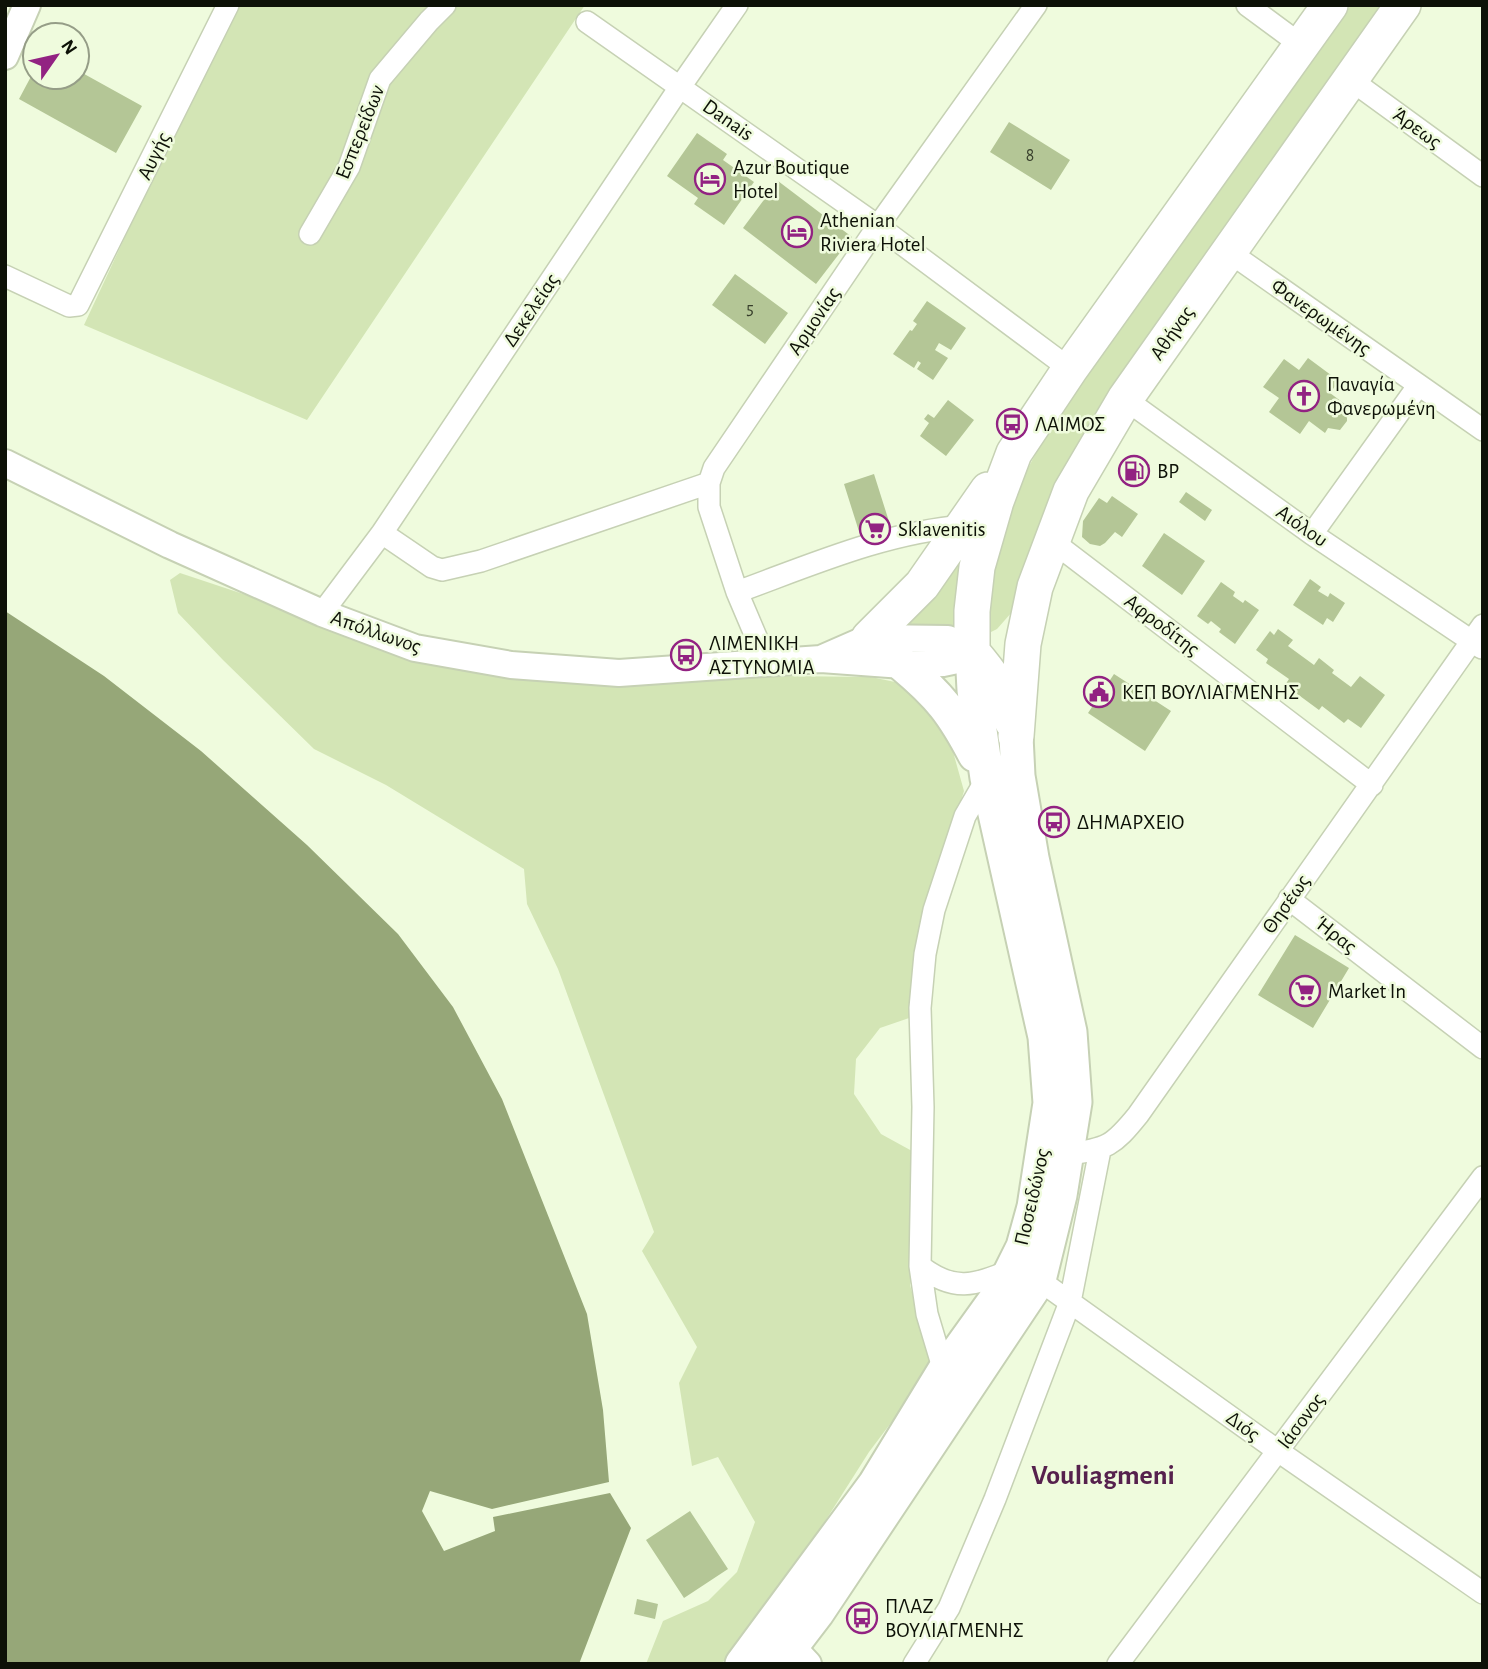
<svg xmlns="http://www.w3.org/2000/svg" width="1488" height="1669" font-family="'Alegreya Sans',sans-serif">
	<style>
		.green { fill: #d3e5b5 }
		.water { fill: #96a778 }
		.building { fill: #b4c696 }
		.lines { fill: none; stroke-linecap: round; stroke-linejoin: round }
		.minor-casing { stroke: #c6d1b4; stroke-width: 24 }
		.tertiary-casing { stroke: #c6d1b4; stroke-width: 30 }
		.primary-casing { stroke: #c6d1b4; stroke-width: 37 }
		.trunk-casing { stroke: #c6d1b4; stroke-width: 38 }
		.minor { stroke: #fff; stroke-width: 21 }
		.tertiary { stroke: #fff; stroke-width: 26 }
		.primary { stroke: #fff; stroke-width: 33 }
		.trunk { stroke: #fff; stroke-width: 35 }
		.labels { text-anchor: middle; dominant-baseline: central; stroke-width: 5; stroke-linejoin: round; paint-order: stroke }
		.number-label { font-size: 18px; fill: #373e2b }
		.street-label { font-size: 21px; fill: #0d1107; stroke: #effbdd }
		.poi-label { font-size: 21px; fill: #0d1107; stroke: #effbdd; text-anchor: start }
		.district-label { font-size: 28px; font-weight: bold; fill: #56214d; stroke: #effbdd }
	</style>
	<rect width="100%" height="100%" fill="#effbdd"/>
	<path class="green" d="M233,5H585L307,420L84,325Z
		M1351,5H1388L1012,612L997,629L985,635L982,606L1013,496L1049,429Z
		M961,548V627L885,633Z
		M180,573L267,602L533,673L871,677L895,682L917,698L934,717L950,741L964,791L916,947L912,1017L880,1028L856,1059L854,1094L881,1134L912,1151L919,1244L910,1285L933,1367L869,1452L770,1608L721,1664H646L663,1621L708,1601L737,1572L755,1522L718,1457L692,1466L679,1383L697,1347L642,1251L654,1232L558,969L527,904L524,869L386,785L314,749L223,660L178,613L170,580Z"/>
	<path class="water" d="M5,611L104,676L201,751L307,845L398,934L453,1007L502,1099L587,1314L603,1410L609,1482L492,1509L430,1491L422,1511L444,1551L495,1531L493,1517L610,1493L631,1528L579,1664H5Z"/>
	<path class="building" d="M35,69V77H77V70L142,106L116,153L19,99Z
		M1009,122L1070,160L1051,190L990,152Z
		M697,133L727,154L723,160L754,182L724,225L694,204L698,198L667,176Z
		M778,181L852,237L816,284L743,228Z
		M735,274L788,313L765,344L712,305Z
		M927,301L966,328L951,350L939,343L935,350L948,358L933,380L917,369L921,363L918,361L914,368L893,354L910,330L912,331L917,324L913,321Z
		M1308,358L1339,381L1330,393L1346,405L1342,409L1347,416V421L1340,430L1328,428L1325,433L1309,421L1300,434L1269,412L1279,398L1263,387L1284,359L1299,370Z
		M948,400L974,420L946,456L920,436L929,423L924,419L928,414L934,418Z
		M1137,457L1150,465L1140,483L1127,475Z
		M874,474L892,531L862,541L844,484Z
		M1186,492L1212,510L1205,521L1179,502Z
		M1112,496L1138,514L1122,537L1115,532L1105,543L1100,546L1090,544L1082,537L1083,521L1099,498L1107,503Z
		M1164,533L1205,561L1182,595L1142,566Z
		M1310,579L1321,587L1318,591L1328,597L1330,593L1345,603L1333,622L1327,618L1323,625L1293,605Z
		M1221,582L1235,592L1233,596L1243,603L1245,600L1259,610L1235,644L1219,632L1221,629L1211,621L1208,624L1197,616Z
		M1278,629L1293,640L1288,646L1314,665L1319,658L1334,670L1332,673L1351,687L1360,676L1385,695L1361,728L1348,719L1344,723L1322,706L1319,710L1285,685L1289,679L1266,663L1268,659L1256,650L1270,631L1274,635Z
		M1114,674L1171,711L1145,751L1088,713Z
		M1295,935L1349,968L1313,1028L1258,995Z
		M690,1511L728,1569L684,1598L646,1540Z
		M637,1599L658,1604L655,1619L634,1614Z"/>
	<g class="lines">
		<g class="minor-casing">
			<path id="minor" d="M1247,5L1301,45
				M587,22L878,226L1070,369
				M1351,80L1483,176
				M310,234L349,167L380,79L429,21L445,5
				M1229,252L1483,430
				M5,276L69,306L78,305L228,5
				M1125,399L1312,534L1482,648
				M382,533L432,567L442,570L481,561L709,483
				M1312,534L1418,386
				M1052,541L1372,785
				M737,592C811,565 886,532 965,526
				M322,613L382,533L680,87L737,5
				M768,665L737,592L709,507V483L714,468L878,226L1036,5
				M1289,899L1483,1048
				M1068,1154C1107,1149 1113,1146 1138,1115L1483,625
				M920,1266C955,1293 974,1285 1012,1270
				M1039,1280L1278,1451L1483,1593
				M944,1371L927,1314L920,1266L923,1107L920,1008L925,954L934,910L965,816L987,778
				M914,1664L949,1608L995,1499L1070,1302L1100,1150
				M1118,1664L1483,1177"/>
		</g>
		<g class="tertiary-casing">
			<path id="tertiary" d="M5,56L27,5
				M5,463L170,545L322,613L415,648L511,665L619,673L821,659L903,665L943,663L962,659L972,652L948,639L869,638L821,659
				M776,1635L792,1647L808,1664"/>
		</g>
		<g class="primary-casing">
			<path id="primary" d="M903,665C940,696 953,713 975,755
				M742,1664L875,1484L944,1371L1000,1293L1023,1247L1034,1207L1050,1103L1045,1037L987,778L974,690L972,652
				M778,1664L817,1613L1039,1280L1060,1195L1075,1102L1070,1032L1032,858L1018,776L1016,736"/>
		</g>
		<g class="trunk-casing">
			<path id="trunk" d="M869,638L922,585L988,490
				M972,652V611L977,567L996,501L1014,453L1070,369L1330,5
				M972,652C991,674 1005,693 1012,721
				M1016,736L1023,644L1035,587L1071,491L1125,399L1403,5"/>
		</g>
		<use href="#minor" class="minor"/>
		<use href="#tertiary" class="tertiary"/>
		<use href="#primary" class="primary"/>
		<use href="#trunk" class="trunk"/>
	</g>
	<defs>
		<g id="hotel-ring" transform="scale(1.575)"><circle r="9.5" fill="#effbdd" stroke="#922282" stroke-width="1.5"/><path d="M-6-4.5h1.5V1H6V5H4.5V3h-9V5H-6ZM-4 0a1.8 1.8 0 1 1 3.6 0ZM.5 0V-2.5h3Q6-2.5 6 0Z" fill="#922282"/></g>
		<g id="church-ring" transform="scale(1.575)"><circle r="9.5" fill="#effbdd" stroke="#922282" stroke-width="1.5"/><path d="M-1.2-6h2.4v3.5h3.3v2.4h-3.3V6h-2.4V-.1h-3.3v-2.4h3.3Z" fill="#922282"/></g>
		<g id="bus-ring" transform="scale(1.575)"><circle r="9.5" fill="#effbdd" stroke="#922282" stroke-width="1.5"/><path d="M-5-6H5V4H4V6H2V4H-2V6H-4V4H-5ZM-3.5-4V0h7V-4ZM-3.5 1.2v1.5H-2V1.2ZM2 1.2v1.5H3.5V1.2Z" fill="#922282"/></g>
		<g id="fuel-ring" transform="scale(1.575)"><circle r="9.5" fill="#effbdd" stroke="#922282" stroke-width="1.5"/><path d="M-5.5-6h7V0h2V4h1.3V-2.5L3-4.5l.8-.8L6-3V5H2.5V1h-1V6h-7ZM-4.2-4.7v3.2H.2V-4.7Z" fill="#922282"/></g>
		<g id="supermarket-ring" transform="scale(1.575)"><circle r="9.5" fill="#effbdd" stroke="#922282" stroke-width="1.5"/><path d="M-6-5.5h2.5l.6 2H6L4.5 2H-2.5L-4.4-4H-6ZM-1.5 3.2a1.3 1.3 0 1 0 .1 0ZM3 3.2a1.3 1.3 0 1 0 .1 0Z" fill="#922282"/></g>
		<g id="civic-ring" transform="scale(1.575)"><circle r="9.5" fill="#effbdd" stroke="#922282" stroke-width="1.5"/><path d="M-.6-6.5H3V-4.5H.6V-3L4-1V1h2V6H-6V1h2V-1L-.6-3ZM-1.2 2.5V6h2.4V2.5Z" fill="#922282"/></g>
	</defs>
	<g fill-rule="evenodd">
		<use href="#hotel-ring" x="710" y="179"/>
		<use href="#hotel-ring" x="797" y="232"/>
		<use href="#church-ring" x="1304" y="396"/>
		<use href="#bus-ring" x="1012" y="424"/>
		<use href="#fuel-ring" x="1134" y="471"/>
		<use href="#supermarket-ring" x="875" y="529"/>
		<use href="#bus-ring" x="686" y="655"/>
		<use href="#civic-ring" x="1099" y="692"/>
		<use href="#bus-ring" x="1054" y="822"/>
		<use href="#supermarket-ring" x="1305" y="991"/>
		<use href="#bus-ring" x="862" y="1618"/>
	</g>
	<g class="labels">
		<g class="number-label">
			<text x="1030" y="156">8</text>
			<text x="750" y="309">5</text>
		</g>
		<g class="street-label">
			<text transform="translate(728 120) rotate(35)">Danais</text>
			<text transform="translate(1417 128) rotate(36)">Άρεως</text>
			<text transform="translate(360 132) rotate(-68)">Εσπερείδων</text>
			<text transform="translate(154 156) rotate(-64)">Αυγής</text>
			<text transform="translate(531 310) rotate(-56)">Δεκελείας</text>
			<text transform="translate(1321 317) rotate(35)">Φανερωμένης</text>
			<text transform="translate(814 321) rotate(-56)">Αρμονίας</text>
			<text transform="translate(1172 333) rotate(-55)">Αθήνας</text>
			<text transform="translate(1302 526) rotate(35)">Αιόλου</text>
			<text transform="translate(1162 625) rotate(37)">Αφροδίτης</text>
			<text transform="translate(376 632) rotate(19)">Απόλλωνος</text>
			<text transform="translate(1286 904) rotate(-55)">Θησέως</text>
			<text transform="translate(1336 935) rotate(38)">Ήρας</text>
			<text transform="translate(1032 1197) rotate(-77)">Ποσειδώνος</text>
			<text transform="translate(1301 1421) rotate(-53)">Ιάσονος</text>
			<text transform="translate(1243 1426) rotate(36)">Διός</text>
		</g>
		<g class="poi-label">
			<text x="733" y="167">Azur Boutique<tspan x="733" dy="24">Hotel</tspan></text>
			<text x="820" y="220">Athenian<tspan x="820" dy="24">Riviera Hotel</tspan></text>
			<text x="1327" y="384">Παναγία<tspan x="1327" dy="24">Φανερωμένη</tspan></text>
			<text x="1035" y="424">ΛΑΙΜΟΣ</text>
			<text x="1157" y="471">BP</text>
			<text x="898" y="529">Sklavenitis</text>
			<text x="709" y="643">ΛΙΜΕΝΙΚΗ<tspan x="709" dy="24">ΑΣΤΥΝΟΜΙΑ</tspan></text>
			<text x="1122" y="692">ΚΕΠ ΒΟΥΛΙΑΓΜΕΝΗΣ</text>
			<text x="1077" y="822">ΔΗΜΑΡΧΕΙΟ</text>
			<text x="1328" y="991">Market In</text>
			<text x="885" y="1606">ΠΛΑΖ<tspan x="885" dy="24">ΒΟΥΛΙΑΓΜΕΝΗΣ</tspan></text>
		</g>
		<g class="district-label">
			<text x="1103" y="1476">Vouliagmeni</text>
		</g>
	</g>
	<rect width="1488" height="1669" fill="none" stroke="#0d1107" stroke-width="14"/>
	<g transform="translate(56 56) rotate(56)"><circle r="33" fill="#effbdd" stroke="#959d87" stroke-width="2"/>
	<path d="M0-5L12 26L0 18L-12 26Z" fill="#922282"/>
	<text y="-10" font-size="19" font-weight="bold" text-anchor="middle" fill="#0d1107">N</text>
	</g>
</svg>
